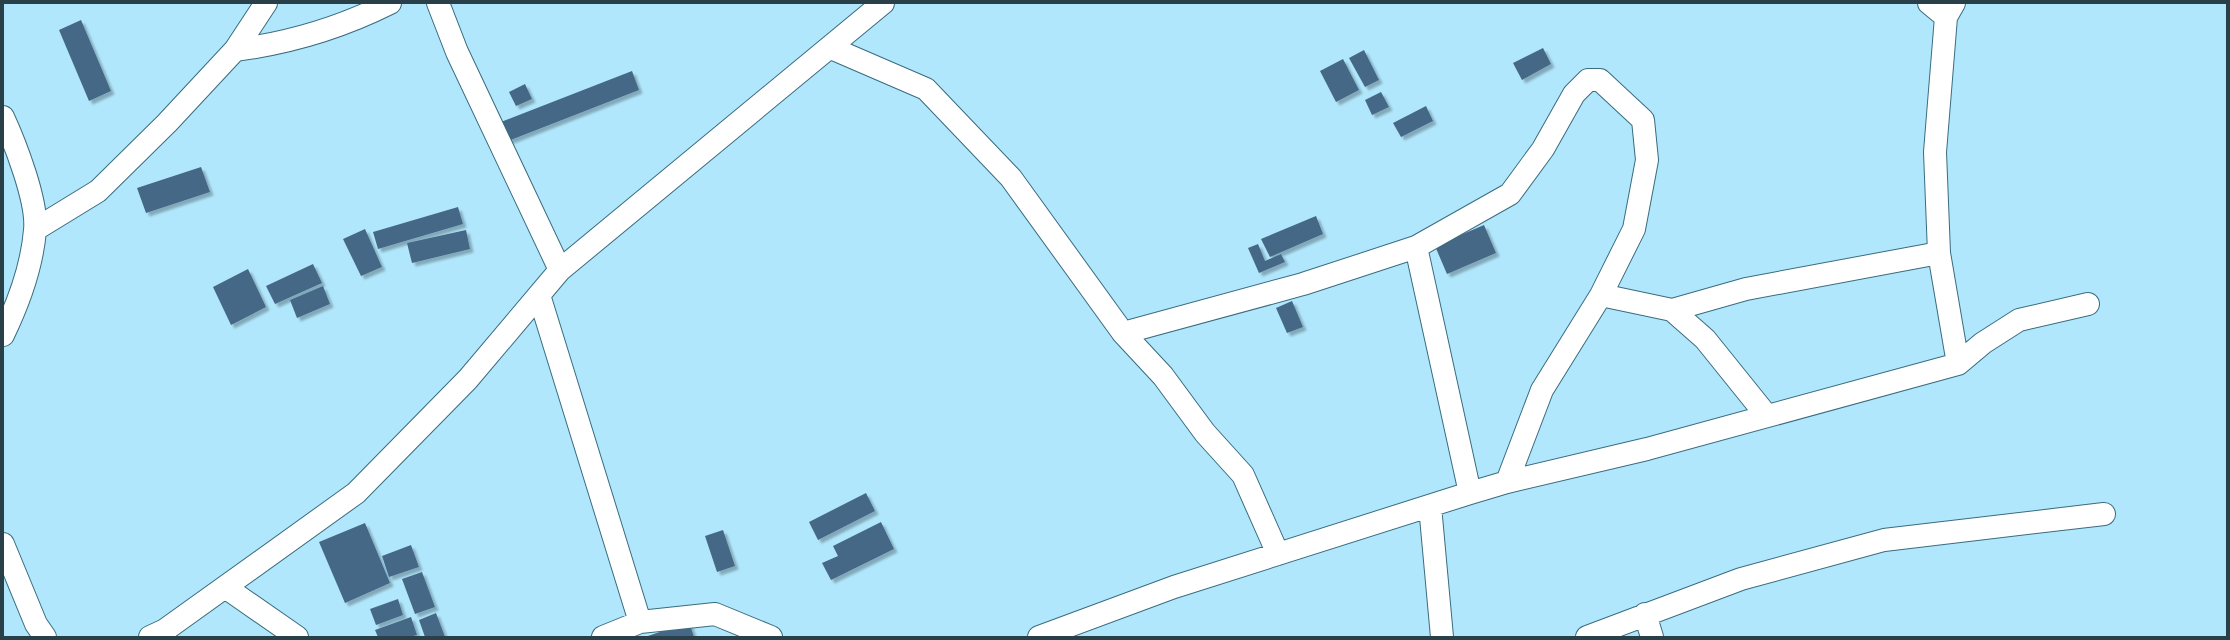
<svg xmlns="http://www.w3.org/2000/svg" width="2230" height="640" font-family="'Source Sans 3',sans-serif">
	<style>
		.building { fill: #446886; filter: url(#shadow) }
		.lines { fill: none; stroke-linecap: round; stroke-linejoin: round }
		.minor-casing { stroke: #396c7f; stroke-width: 24 }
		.minor { stroke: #fff; stroke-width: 22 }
	</style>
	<defs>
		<filter id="shadow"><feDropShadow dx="3.5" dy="3.5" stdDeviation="1" flood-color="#0004"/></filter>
	</defs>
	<rect width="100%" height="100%" fill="#b1e7fc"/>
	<path class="building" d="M81,20L111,91L89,101L59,30Z
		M1543,48L1551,64L1522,80L1513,63Z
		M1364,50L1379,80L1365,87L1349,58Z
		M1343,59L1359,90L1336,102L1320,71Z
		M632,71L639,90L508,141L501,122Z
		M525,84L532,99L516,106L509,92Z
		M1381,92L1389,107L1372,115L1365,100Z
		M1426,106L1433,121L1401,137L1393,123Z
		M201,167L210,192L146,213L137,188Z
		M458,207L463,224L378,249L373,232Z
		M1316,216L1323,234L1270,257L1261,239Z
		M1484,225L1496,253L1447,274L1435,246Z
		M365,229L382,267L361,276L343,239Z
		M466,230L470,249L412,263L407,243Z
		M1258,244L1265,261L1281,254L1285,262L1259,273L1248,248Z
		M313,264L322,283L275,304L266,286Z
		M248,269L266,307L231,325L213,287Z
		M323,286L330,304L297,318L290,300Z
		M1292,301L1303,327L1287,333L1276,308Z
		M866,493L875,511L818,540L809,522Z
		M881,522L894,549L831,580L822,563L838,556L833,546Z
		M365,523L390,583L345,603L319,542Z
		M723,530L735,566L717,572L705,536Z
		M411,545L419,567L389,577L382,556Z
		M422,572L435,607L415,614L402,579Z
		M398,599L403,615L376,625L370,609Z
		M436,613L445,637H425L419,620Z
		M411,617L417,635L409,637H378L375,630Z
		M689,622L694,637H645Z"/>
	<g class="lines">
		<g class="minor-casing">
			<path id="minor" d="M438,3L457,52L560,270
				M1929,3L1946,17
				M1954,3L1946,17L1935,152L1939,253L1958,364
				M831,48L926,89L1011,178L1123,333L1163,376L1205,433L1243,475L1278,554
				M235,50C291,43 340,28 390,3
				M3,117C15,143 38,202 35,230C32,267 19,302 3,335
				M36,229L98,191L167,123L235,50L266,3
				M1416,247L1470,493
				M539,295L640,622
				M1601,295L1672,310L1746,289L1939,253
				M1672,310L1705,339L1767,416
				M1123,333L1303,284L1416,247L1510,194L1543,149L1574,94L1588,80H1600L1643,120L1647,160L1634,229L1601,295L1542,390L1507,482
				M1430,506L1442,637
				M3,544L36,624L45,637
				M225,587L297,637
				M1645,614L1652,637
				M150,637L165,630L356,493L468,379L560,270L883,3
				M603,637L640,622L715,614L771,637
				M1039,637L1174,587L1470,493L1507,482L1647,449L1958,364L1983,343L2019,320L2088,304
				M1587,637L1741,579L1884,540L2104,514"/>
		</g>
		<use href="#minor" class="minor"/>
	</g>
	<rect width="2230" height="640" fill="none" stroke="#2a4048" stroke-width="8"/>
</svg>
